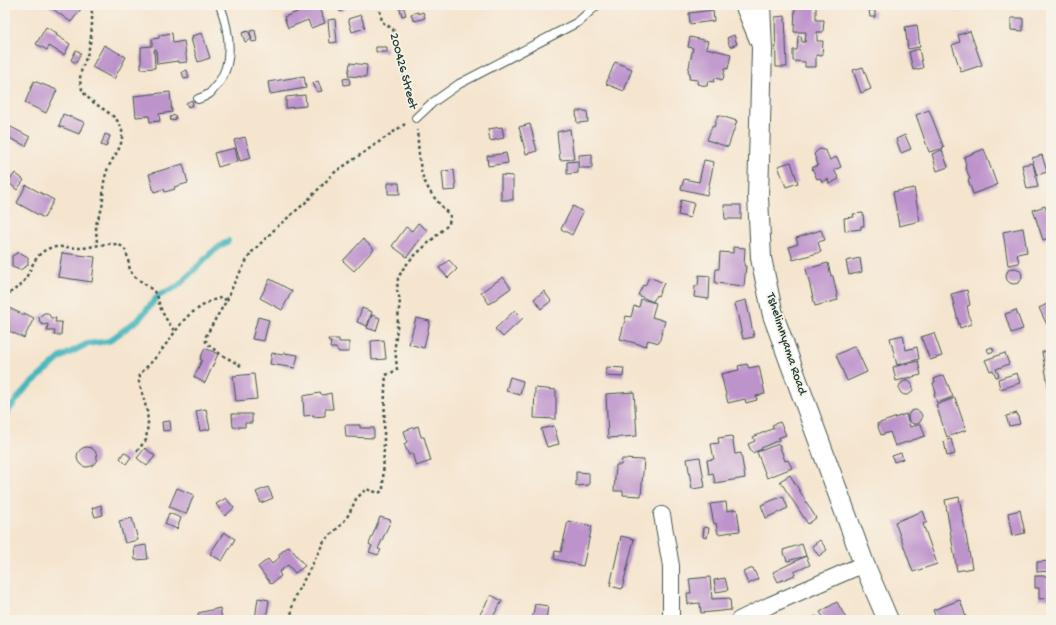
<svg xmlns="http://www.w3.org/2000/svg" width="1056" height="625" font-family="'Gochi Hand',sans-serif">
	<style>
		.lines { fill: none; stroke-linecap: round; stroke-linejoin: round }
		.stream { stroke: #47b7bd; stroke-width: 6 }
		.building { fill: #bd93cc }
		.service-casing { stroke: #3f564b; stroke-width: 10 }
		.minor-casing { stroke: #3f564b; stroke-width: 18 }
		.tertiary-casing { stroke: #3f564b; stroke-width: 22 }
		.path { stroke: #3f564b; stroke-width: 2.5; stroke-dasharray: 3 3; stroke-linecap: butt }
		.service { stroke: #fff; stroke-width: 8 }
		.minor { stroke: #fff; stroke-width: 16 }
		.tertiary { stroke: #fff; stroke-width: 20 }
		.labels { text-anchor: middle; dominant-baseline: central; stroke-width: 3.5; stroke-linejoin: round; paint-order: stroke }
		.street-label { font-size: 13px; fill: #1f3d34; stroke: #f7f3e8 }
	</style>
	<rect width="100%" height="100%" fill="#f7f3e8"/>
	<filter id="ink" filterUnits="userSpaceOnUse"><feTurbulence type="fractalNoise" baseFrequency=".025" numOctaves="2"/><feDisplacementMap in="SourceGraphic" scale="8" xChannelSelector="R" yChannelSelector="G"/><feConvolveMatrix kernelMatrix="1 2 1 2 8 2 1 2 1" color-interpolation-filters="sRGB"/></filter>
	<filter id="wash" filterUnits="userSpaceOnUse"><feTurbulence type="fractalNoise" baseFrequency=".012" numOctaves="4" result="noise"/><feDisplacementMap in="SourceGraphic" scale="16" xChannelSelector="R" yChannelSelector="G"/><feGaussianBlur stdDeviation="0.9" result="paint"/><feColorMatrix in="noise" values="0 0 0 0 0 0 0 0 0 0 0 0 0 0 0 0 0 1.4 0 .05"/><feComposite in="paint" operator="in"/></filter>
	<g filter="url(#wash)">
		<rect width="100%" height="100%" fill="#f5e5cf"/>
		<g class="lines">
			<path class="stream" d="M5,415L25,389L61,357L87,344L109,341L139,319L158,296L178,286L212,252L228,241"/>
		</g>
		<g id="blocks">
			<path class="building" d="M47,5H84L71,22Z
				M316,5H318L325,23L311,28L308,20L288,28L284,17Z
				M337,5H352L340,12Z
				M403,5L406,15L402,16L399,6Z
				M795,5H816V20H824L823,32H817V41H823L822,56L816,55V67H805V62L793,61V50H797L798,36H801L802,42H805L806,32H794Z
				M938,5H957L956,10Z
				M713,10L714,21L690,24L689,13Z
				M869,10H875V17H870Z
				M418,12V14L423,12L425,18L415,21V20H413L411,14Z
				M361,15L365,28L352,32L348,19Z
				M785,16L787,67H776L775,17Z
				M1011,18H1023V31L1011,30Z
				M335,19L337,42L330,43L328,20Z
				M917,25L920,47L908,49L905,27Z
				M46,27L57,33L56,35L70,44L64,55L49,46L47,50L36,44Z
				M255,30L257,41L252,42L250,31Z
				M248,31L252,39L245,42L242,33Z
				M970,31L982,65L961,72L952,45L960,42L958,35Z
				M172,33L173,43L184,41L187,62L178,63V61L157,64L156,49L154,50L155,68L141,69V47L152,46V39L159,38V35Z
				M202,33L210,58L198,62L191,39H193L192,36Z
				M734,35L737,44L730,47L727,38Z
				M690,37L708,41L706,48L731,54L728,69L725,68L723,80L715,78L714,82L708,81L707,86L697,84L698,80L689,79L690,73L688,72L693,48L688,47Z
				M104,45L126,57L114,79L92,67Z
				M376,47H387V52H376Z
				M919,49L923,68L913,70L909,52Z
				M76,50L81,53L76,63L71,60Z
				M615,62L632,69L624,91L606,84Z
				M350,63L367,65L366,77L348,76Z
				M863,67L871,89L861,93L853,70Z
				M187,70L189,78L184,79L182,72Z
				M304,76L306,88L270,94L268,82Z
				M349,78L350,84L344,85L343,79Z
				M34,81L57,90L46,113L25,103Z
				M318,81L322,91L317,92L313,83Z
				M170,92L172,112L159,114L160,121L150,122L149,116L136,117L134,96Z
				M305,95L306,106L286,108V97Z
				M192,100L193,105L188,107L186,103Z
				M929,110L944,148L929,152L916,115Z
				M576,111H587L588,122L577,123Z
				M63,114L84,122L79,134L59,126Z
				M175,115L176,119L171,121L170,117Z
				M718,115L737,121L728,147L707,140L712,126L714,127Z
				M530,124L537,151L526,154L519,127Z
				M9,126L30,137L26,146L5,136Z
				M502,127L504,138L490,141L488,129Z
				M570,129L574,159L560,160L557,132Z
				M105,134L110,136L106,147L101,145Z
				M905,135L911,149L901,153L896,139Z
				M245,137L251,158L240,161L234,140Z
				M235,148L238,161L218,167L214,153Z
				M821,149L826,151L830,160L837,157L841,167L834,170L839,179L829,184L828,179L822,182L820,178L817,179L812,168L818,165L814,154L818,150Z
				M984,149L997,185L973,194L968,180L970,179L965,166L966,165L964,157Z
				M942,150L948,167L937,171L932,154Z
				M506,153L508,163L488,166L487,156Z
				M592,154V168H579V155Z
				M1042,155L1047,172L1037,175L1033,163L1038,187L1027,189L1022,165L1033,163L1032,158Z
				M704,160L714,162L707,195L681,189L684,179L699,182Z
				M578,161V173L567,174V162Z
				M791,162L798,183L786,187L778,166Z
				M183,164L188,183L174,187L175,189L165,192L164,189L154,192L149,174Z
				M454,170L456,190L444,191L442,171Z
				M15,173L24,180L17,190L8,182Z
				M501,175L513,176V200H501Z
				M388,183H399L400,194H388Z
				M26,185L54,200L44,218L17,203Z
				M914,188L920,221L899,226L893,192Z
				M681,200L694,203L690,218L678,215Z
				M724,205H741V219H725Z
				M573,206L583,212L572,235L561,229Z
				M1045,206L1051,223V237L1043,240L1033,210Z
				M863,213L864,226H861V229L845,231L844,218L854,217L853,214Z
				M418,223L427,230L407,257L392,246L406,227L412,231Z
				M1023,228L1027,252L1017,254L1019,263L1008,265L1003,232Z
				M821,230L825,240L818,242L821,252L793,260L789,247L798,244L796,238Z
				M363,239L374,249L354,271L343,261Z
				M733,247L745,248L744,266H746L744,286L715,283L716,269H719L720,252L733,253Z
				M19,252L28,257V265L20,270L12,267V256Z
				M62,253L95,257L92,282L58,277Z
				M860,258L862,272L849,275L846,261Z
				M449,260L457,269L448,278L439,268Z
				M828,263L831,276H833L838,300L815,306L806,269Z
				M1006 276a8 8 0 1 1 16 0a8 8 0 1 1-16 0Z
				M699,275L710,276L709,299L694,297L695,286H698Z
				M503,277L511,288L489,304L481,292Z
				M649,277L664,283L658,296L656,295L653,302L638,295L643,285L645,286Z
				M270,279L292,291L282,310L260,298Z
				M967,290L970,305L967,306L971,324L960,328L951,294Z
				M544,291L551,301L541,309L534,299Z
				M641,299L656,303L652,317L665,321L659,343L648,340L646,346L620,339L626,316L631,317L634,306L639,307Z
				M746,300L754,337L743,339L735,303Z
				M1051,302V326L1048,327L1039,308Z
				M5,306L24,315V313L34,318L24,338L5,329Z
				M362,308L372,312L367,326L357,322Z
				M515,310L523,318L503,337L495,329Z
				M1016,310L1023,329L1011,333L1005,314Z
				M44,313H48L51,318H56L55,322H62L61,335H54L55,331H47L48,324L44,325L40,323L39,317Z
				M372,315L380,318L376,331L367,328Z
				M258,317L269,320L264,341L252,339Z
				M416,318L430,321L424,348L409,344Z
				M934,333L942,356L930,360L921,337Z
				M903,335L906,350L917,347L919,359L897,365L890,338Z
				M328,339H339V342H349V352H339L336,348H330L331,342H329Z
				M384,340L386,359L372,360L371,341Z
				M855,346L867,372L847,381L836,355Z
				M992,347L994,351L989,353L987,349Z
				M205,348L218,354L205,383L194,377L202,360L200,359Z
				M1051,351V396H1050L1042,352Z
				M272,353L283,355L284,353L298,355L295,368L270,364Z
				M1005,353L1009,364L996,369L999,376L996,377L993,370L990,371L985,360Z
				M918,361L921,375L896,381L893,367Z
				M747,364L749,368L759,366L765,394L756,396L757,400L746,403L745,399L728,403L721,374L739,370L738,366Z
				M607,367L624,368L623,377L606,376Z
				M1017,373L1020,383L1000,389L998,379Z
				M254,374L257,399L236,401L233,376Z
				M944,375L953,397L937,403L934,394L936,393L933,383L935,382L934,379Z
				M510,377L523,381L520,395L506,391Z
				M899 388a7 7 0 1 1 14 0a7 7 0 1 1-14 0Z
				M535,388L556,390V419L534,418Z
				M634,392L637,436L608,438L606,394Z
				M320,393L323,395L331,393L333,409H325V416L313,417L314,415L304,416L303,396Z
				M955,398L966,430L947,437L936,405Z
				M206,409L210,429L200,431L196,411Z
				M908 417a7 7 0 1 1 14 0a7 7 0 1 1-14 0Z
				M1017,413L1020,424L1009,426L1006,416Z
				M232,414H252V423H245V427H233Z
				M906,414L910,427L921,424L925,436L895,446L890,432L881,435L877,424Z
				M170,421L171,430L163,431L162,422Z
				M780,422L786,435L778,438L779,440L761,448L762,449L752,453L748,444L755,441L753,437L774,428L772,425Z
				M345,425H360V428H374V438L346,437Z
				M418,426L421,437H424L431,461L416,466L412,453L409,455L404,444L407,442L404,431Z
				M554,426L559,444L547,447L541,429Z
				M732,436L735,454L741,453L745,478L715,483L713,473L709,474L707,460L714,459L711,444L719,443L718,438Z
				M951,439L955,454L947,456L944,441Z
				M779,444L785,461L788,460L792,468L767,478L757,452Z
				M77 457a10 10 0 1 1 20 0a10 10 0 1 1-20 0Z
				M145,448L155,456L147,466L137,458Z
				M124,452L131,457L126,464L120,458Z
				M901,453L903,459L894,462L892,456Z
				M700,457L705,487L692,489L687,459Z
				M622,459L644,460L641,496L623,495V491H614L616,465H621Z
				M576,472L589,473V485L576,486Z
				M790,475L816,518L808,524L780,481Z
				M268,487L273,498L261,503L256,492Z
				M177,488L194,495L186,514L169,507Z
				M783,496L788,508L766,518L761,505Z
				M959,497L972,568L957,571L945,500Z
				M226,498L234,508L225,516L216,504Z
				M726,502L727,511L737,509L740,531L718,534L716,523L714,524L710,504Z
				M101,505L103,515L95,517L92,508Z
				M1020,510L1025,533L1012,536L1008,513Z
				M923,511L927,522L923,524L937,564L913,572L895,522Z
				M169,513L181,518L177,529L165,524Z
				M380,517L391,520L378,549L381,550L378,555L369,552L372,546L369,544Z
				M132,518L138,540L125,543L119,521Z
				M568,521L592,526L583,566L554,559L555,551L561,552Z
				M704,527L709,528L707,538L703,537Z
				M224,532L235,539L222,561L210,554Z
				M621,536L634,539L622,589L610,586Z
				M820,540L827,550L819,556L812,546Z
				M802,544L806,556L787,561L783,550Z
				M146,545L148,559L135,560L134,547Z
				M289,546L305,566L295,573L288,565L279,572L281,576L271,584L258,567L268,559L272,564L280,557L278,555Z
				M806,556L810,565L794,572L795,575L778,582L773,572Z
				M1050,561L1051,571L1037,572V562Z
				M753,568L758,579L748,584L743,572Z
				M1035,576H1047V588H1051V598L1039,599V588H1035Z
				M710,577L712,599L730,598L731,610L701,613L700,603L688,604L687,593H691L689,579Z
				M725,578L728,590L716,592L714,580Z
				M491,595L502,601L491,620H484L480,618L482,616L480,614Z
				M258,598L269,600L266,620L255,619Z
				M960,600L967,620H937L933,610Z
				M837,602L847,620H825L820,612Z
				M535,604L548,606L546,620H532Z
				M220,608L222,620H199L198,613Z
				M816,616L819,620H809Z"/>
		</g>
	</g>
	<g filter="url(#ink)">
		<use href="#blocks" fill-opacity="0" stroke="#3f564b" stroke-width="1"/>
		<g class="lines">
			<g class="service-casing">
				<path id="service" d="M198,99C201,98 206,96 209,94C212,92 214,88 217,85C235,62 229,30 220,5
					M416,118L432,103L459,84L578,22L597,5"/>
			</g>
			<g class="minor-casing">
				<path id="minor" d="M743,5L759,43
					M662,515L671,566V620
					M739,620L770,605L864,564"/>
			</g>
			<g class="tertiary-casing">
				<path id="tertiary" d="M760,5L762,49L758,197L761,258L773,315L864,564L888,620"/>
			</g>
			<path class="path" d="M91,5C93,18 92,34 89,48C87,60 77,72 81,86C86,108 126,111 122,138C121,151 109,161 106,174C102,185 104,197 102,207C101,213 97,219 96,225C96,232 97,239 97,246
				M379,5L382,22L393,29L411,104
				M5,297C11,291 19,288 24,281C30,272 34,257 44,251C53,244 69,248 80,248C92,248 107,241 119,245C130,249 127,265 131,272C136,280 149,285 156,294C159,298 158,302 160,306C163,316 169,323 175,332
				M241,366L217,352L206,342V336L216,318L227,300L235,281L251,253L277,227L305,203L334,173L405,124
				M137,451L146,440L148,423L147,411L139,382L140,374L158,355L183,321L190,314L210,301L220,298L227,300
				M291,620L292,608L294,598L313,563L324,541L342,524L349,514L356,499L366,489L379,493L383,490L385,387L386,375L397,370L395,346L400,300L397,290L398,278L403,269L411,259L449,224L450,216C442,206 433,198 427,186C418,170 419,148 417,130"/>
			<use href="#service" class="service"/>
			<use href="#minor" class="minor"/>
			<use href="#tertiary" class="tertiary"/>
		</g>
	</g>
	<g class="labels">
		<g class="street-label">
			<text transform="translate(403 71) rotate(75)">200426 Street</text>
			<text transform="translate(786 344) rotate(72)">Tshelimnyama Road</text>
		</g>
	</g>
	<rect width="1056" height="625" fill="none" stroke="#f7f3e8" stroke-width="20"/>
</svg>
